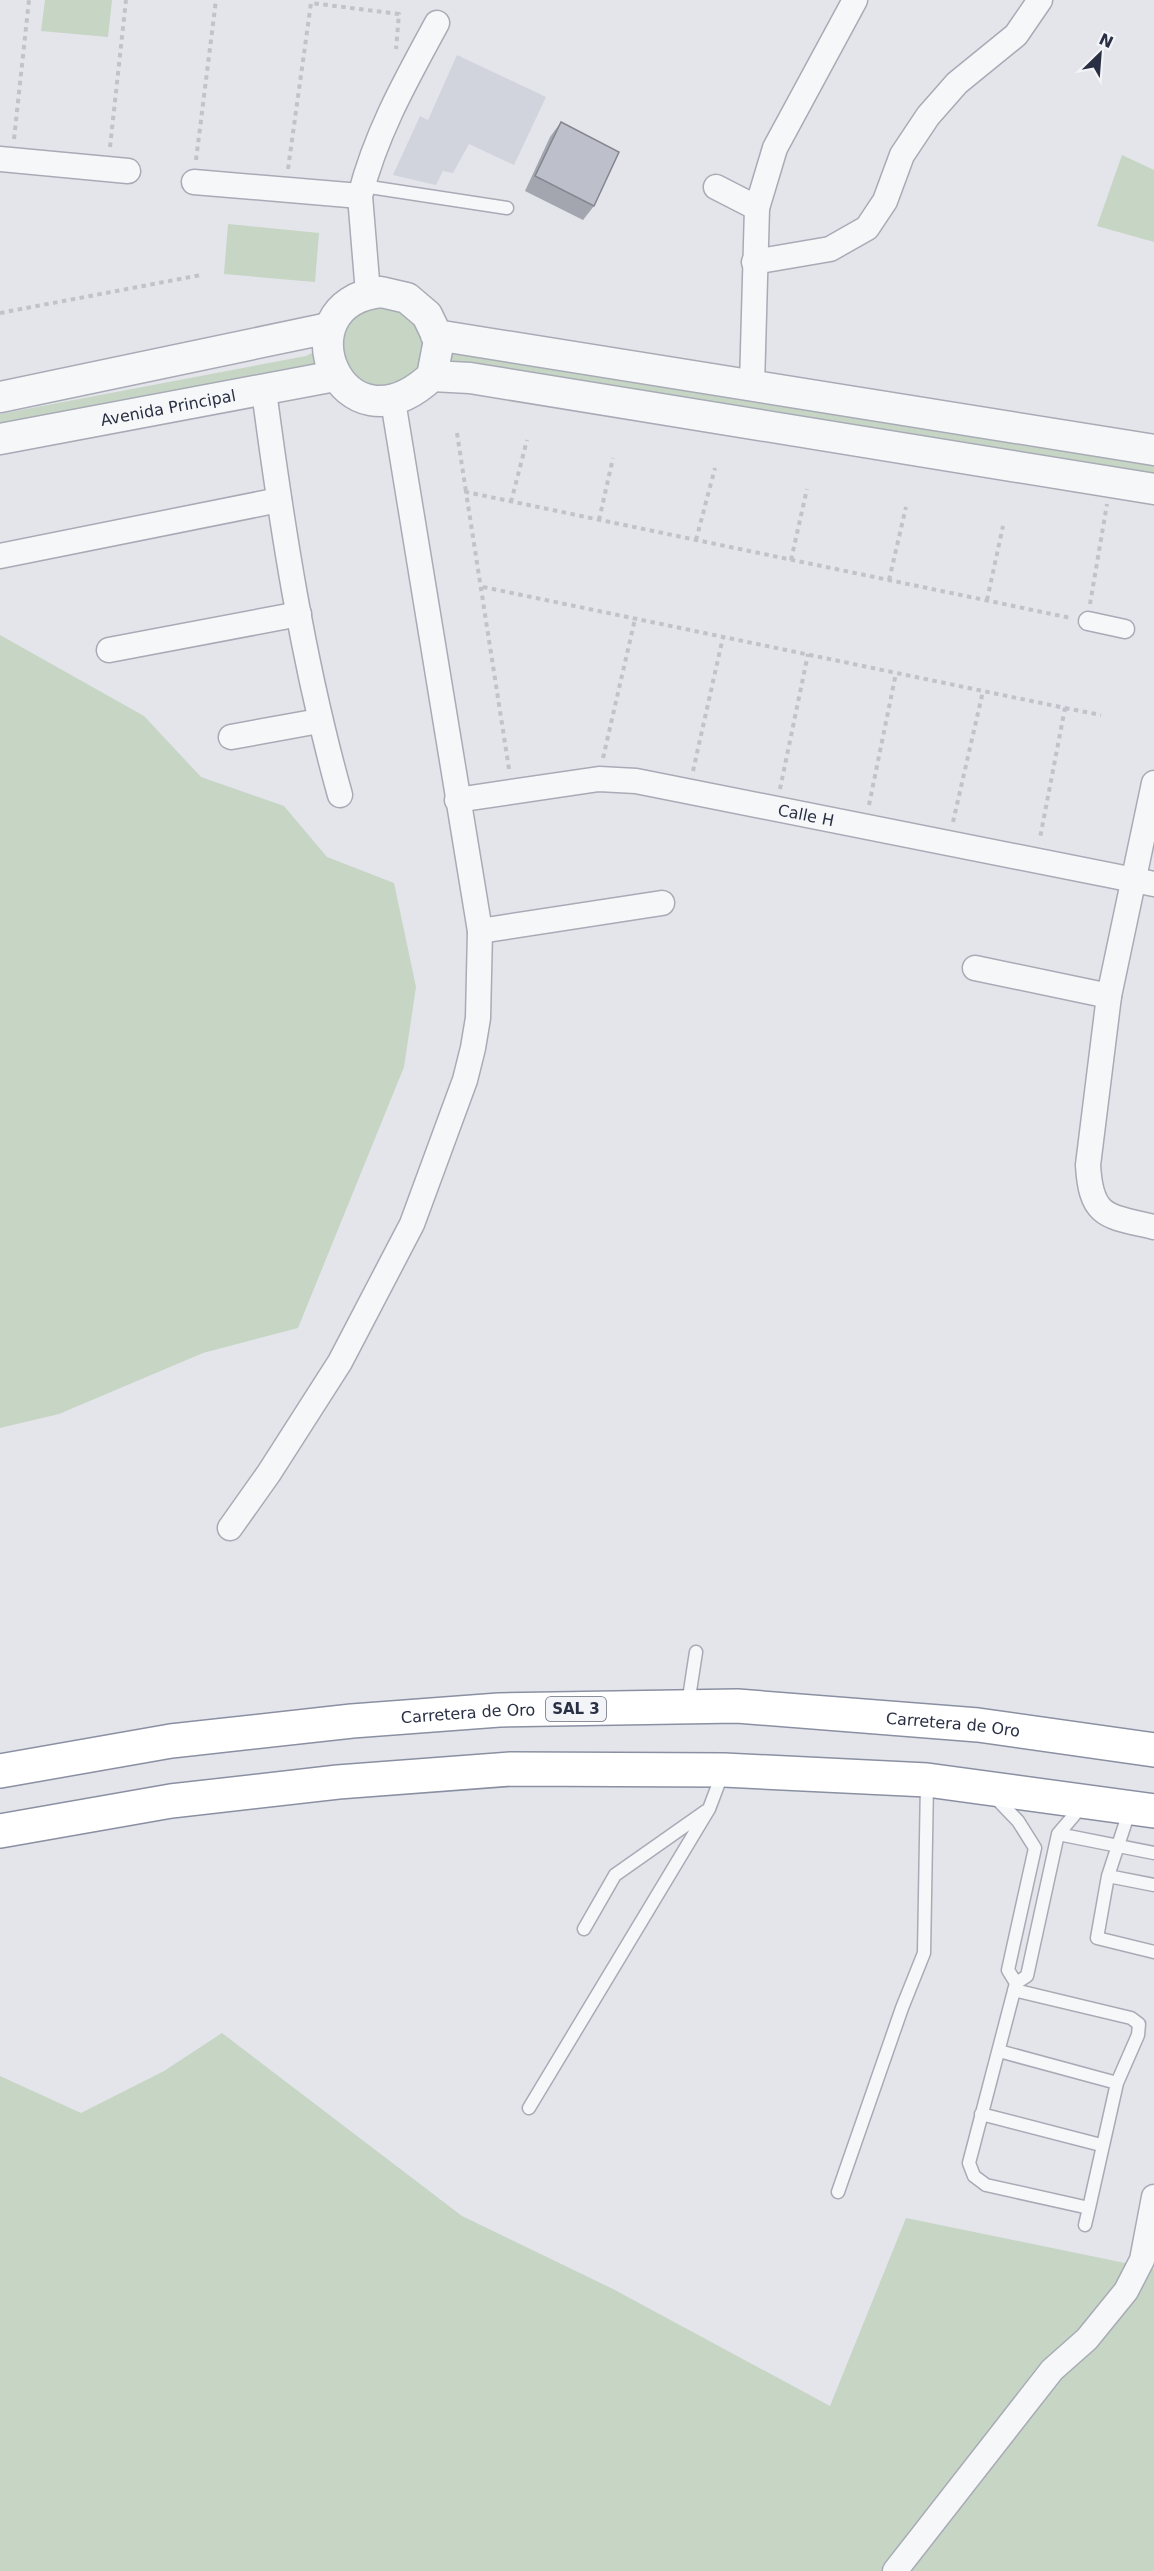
<svg xmlns="http://www.w3.org/2000/svg" width="1154" height="2571" font-family="'DejaVu Sans',sans-serif">
	<style>
		.built { fill: #d1d4dd }
		.green { fill: #c6d5c4 }
		.lines { fill: none; stroke-linecap: round; stroke-linejoin: round }
		.service-casing { stroke: #a8abb6; stroke-width: 15 }
		.pedestrian-casing { stroke: #a8abb6; stroke-width: 21 }
		.minor-casing { stroke: #a8abb6; stroke-width: 27 }
		.tertiary-casing { stroke: #a8abb6; stroke-width: 33 }
		.trunk-casing { stroke: #8a90a2; stroke-width: 36 }
		.path { stroke: #c1c3ca; stroke-width: 4; stroke-dasharray: 4.5 4.5; stroke-linecap: butt }
		.service { stroke: #f6f7f9; stroke-width: 12 }
		.pedestrian { stroke: #f6f7f9; stroke-width: 18 }
		.minor { stroke: #f6f7f9; stroke-width: 24 }
		.tertiary { stroke: #f6f7f9; stroke-width: 30 }
		.trunk { stroke: #fff; stroke-width: 33 }
		.wall { fill: #a3a5af }
		.building { fill: #bdc0cb; stroke: #84868e; stroke-width: 1.5 }
		.labels { text-anchor: middle; dominant-baseline: central; stroke-width: 5; stroke-linejoin: round; paint-order: stroke }
		.shield { fill: #f3f4f8; stroke: #666b7a; stroke-width: 1.5 }
		.shield-label { font-size: 15px; font-weight: bold; fill: #2a3044 }
		.street-label { font-size: 16px; fill: #2a3044; stroke: #f3f4f8 }
	</style>
	<rect width="100%" height="100%" fill="#e3e5eb"/>
	<path class="built" d="M457,55L546,97L514,165L469,144L453,173L443,171L436,185L393,175L420,116L428,120Z"/>
	<path class="green" d="M45,0H112L108,37L41,31Z
		M1122,155L1154,170V242L1097,226Z
		M228,224L319,233L315,282L224,274Z
		M374,308C406,308 428,326 421,360C419,368 417,375 411,380C402,387 381,388 370,390L341,362C342,332 343,320 374,308Z
		M318,350L323,369L0,429V414L306,356Z
		M455,350L1154,461V477L452,363L450,358Z
		M0,635L144,716L201,777L284,806L327,857L394,883L416,987L404,1067L298,1328L203,1353L59,1414L0,1428Z
		M222,2033L462,2216L613,2289L830,2406L906,2218L1154,2269V2571H0V2076L81,2113L164,2071Z"/>
	<g class="lines">
		<g class="service-casing">
			<path id="service" d="M363,186L507,208
				M688,1704L696,1652
				M993,1795L1018,1821L1035,1848L1008,1970L1016,1983L1027,1976L1058,1834L1082,1806
				M1058,1834L1154,1853
				M1108,1876L1130,1809
				M1154,1885L1108,1876L1097,1938L1154,1952
				M584,1929L615,1875L706,1811
				M1014,1990L1131,2018L1139,2024L1138,2035L1117,2083L1089,2208L986,2185L974,2176L969,2163L1016,1983
				M999,2051L1117,2083
				M529,2108L709,1809L723,1772
				M981,2114L1101,2145
				M838,2192L902,2008L924,1953L927,1782
				M1085,2225L1089,2208"/>
		</g>
		<g class="pedestrian-casing">
			<path id="pedestrian" d="M1088,621L1125,629"/>
		</g>
		<g class="minor-casing">
			<g id="minor">
				<path d="M0,159L128,171"/>
				<path d="M194,182L360,196"/>
				<path d="M716,187L757,208"/>
				<path d="M754,262L830,249L867,228L885,201L902,155L928,116L957,83L1016,35L1040,0"/>
				<path d="M368,293L360,196C376,133 406,80 437,23"/>
				<path d="M752,385L757,208L775,148L855,0"/>
				<path d="M264,391C282,527 303,663 340,795"/>
				<path d="M0,556L279,500"/>
				<path d="M109,650L299,614"/>
				<path d="M231,737L319,721"/>
				<path d="M1154,783L1109,996L1088,1165C1091,1218 1107,1216 1154,1227"/>
				<path id="s1" d="M457,800L599,779L636,781L1154,884"/>
				<path d="M480,931L662,903"/>
				<path d="M975,968L1109,996"/>
				<path d="M230,1528L269,1473L340,1362L412,1224L465,1080L473,1048L478,1018L480,931L393,401"/>
				<path d="M895,2571L1052,2370L1087,2339L1126,2291L1142,2260L1154,2197"/>
			</g>
		</g>
		<g class="tertiary-casing">
			<g id="tertiary">
				<path d="M381,292L407,298L427,315L439,340L432,376C341,461 278,303 381,292Z"/>
				<path d="M436,335L1154,450"/>
				<path d="M432,376L470,378L1154,489"/>
				<path d="M0,397L329,328"/>
				<path id="s2" d="M0,439L335,376"/>
			</g>
		</g>
		<g class="trunk-casing">
			<g id="trunk">
				<path id="s3" d="M0,1771L171,1741L352,1721L499,1710L737,1706L978,1725L1154,1750"/>
				<path d="M0,1831L171,1801L338,1782L511,1769L724,1770L927,1780L1154,1811"/>
			</g>
		</g>
		<path class="path" d="M14,139L29,0
			M110,147L126,0
			M196,160L216,0
			M288,169L311,3L399,14L396,49
			M0,313L201,275
			M457,433L466,492
			M511,502L527,440
			M599,520L613,458
			M696,540L715,468
			M791,560L807,489
			M889,580L906,507
			M483,587L1065,708L1040,838
			M987,600L1003,526
			M1090,604L1107,504
			M1065,708L1101,715
			M603,758L635,619
			M509,769L466,492L1071,618
			M693,771L723,637
			M780,789L808,654
			M869,805L896,673
			M953,822L983,691"/>
		<use href="#service" class="service"/>
		<use href="#pedestrian" class="pedestrian"/>
		<use href="#minor" class="minor"/>
		<use href="#tertiary" class="tertiary"/>
		<use href="#trunk" class="trunk"/>
	</g>
	<path class="wall" d="M561,122L594,206L583,220L525,191L550,137Z"/>
	<path class="building" d="M561,122L619,152L594,206L535,176Z"/>
	<g class="labels">
		<rect class="shield" x="546" y="1697" width="60" height="24" rx="4.5"/>
		<g class="shield-label">
			<text x="576" y="1709">SAL 3</text>
		</g>
		<g class="street-label">
			<text stroke="none"><textPath href="#s2" startOffset="171">Avenida Principal</textPath></text>
			<text stroke="none"><textPath href="#s1" startOffset="354">Calle H</textPath></text>
			<text stroke="none"><textPath href="#s3" startOffset="472">Carretera de Oro</textPath></text>
			<text stroke="none"><textPath href="#s3" startOffset="958">Carretera de Oro</textPath></text>
		</g>
	</g>
	<g transform="translate(1100 54) rotate(25)" stroke="#f3f4f8" stroke-width="4.5" paint-order="stroke">
	<path d="M0-4.5L10 22L0 15L-10 22Z" fill="#2a3044"/>
	<text y="-9" font-size="16" font-weight="bold" text-anchor="middle" fill="#2a3044">N</text>
	</g>
</svg>
